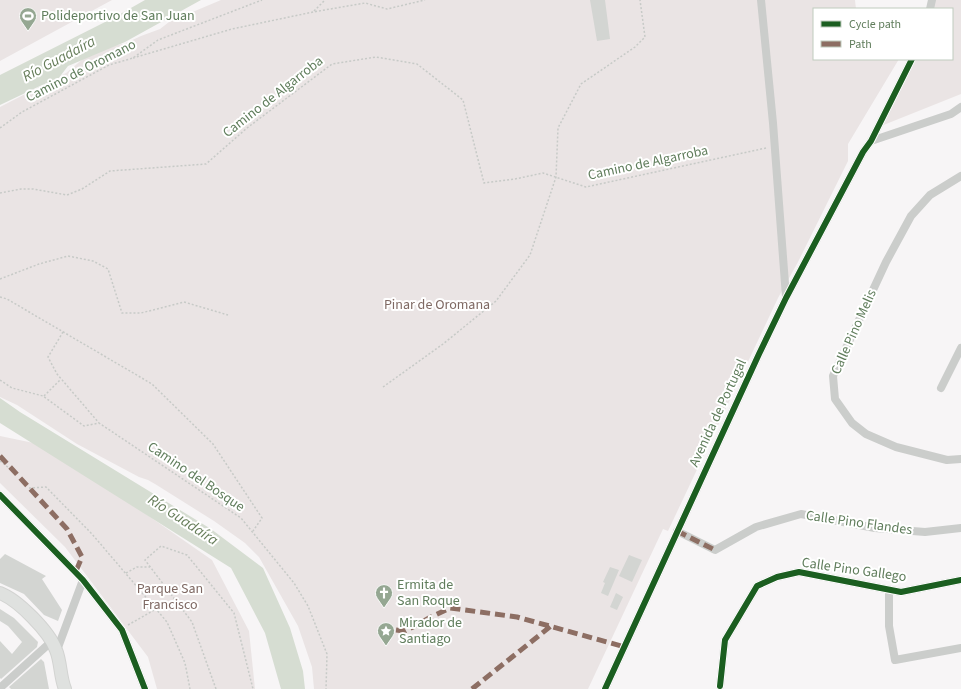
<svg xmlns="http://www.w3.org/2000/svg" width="961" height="689" font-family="'Source Sans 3',sans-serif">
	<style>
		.green { fill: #eae4e4 }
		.water { fill: #d6ddd2 }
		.building { fill: #d3d5d2 }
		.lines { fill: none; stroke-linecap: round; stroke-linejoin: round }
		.secondary-casing { stroke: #d2d3d1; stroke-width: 14 }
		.path { stroke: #c7cac7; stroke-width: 1.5; stroke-dasharray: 2 2; stroke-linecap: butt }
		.street { stroke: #cbcdcb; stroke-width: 8 }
		.secondary { stroke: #dfe1df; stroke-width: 12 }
		.quiet { stroke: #8d6e63; stroke-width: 5; stroke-dasharray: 10 5; stroke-linecap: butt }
		.cycleway-casing { stroke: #fff; stroke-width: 8 }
		.cycleway { stroke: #1b5e20; stroke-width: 6 }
		.labels { text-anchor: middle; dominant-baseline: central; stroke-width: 4; stroke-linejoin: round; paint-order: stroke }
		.poi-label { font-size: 14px; fill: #607d5c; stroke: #fff; text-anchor: start }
		.street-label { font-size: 14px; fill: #607d5c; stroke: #fff }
		.park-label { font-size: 14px; fill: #7f6963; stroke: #fff }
		.water-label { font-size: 15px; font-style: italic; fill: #667d5a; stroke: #fff }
	</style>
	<rect width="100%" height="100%" fill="#f7f5f6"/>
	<path class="green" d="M0,0H112L0,61Z
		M221,0H855L856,9H814V59H899L848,144V161L798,262L778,298L668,531L663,529L588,689H314L312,667L298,626L259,557L245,543L214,521L155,484L148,480L139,477L77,444L17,405L0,397V107L66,73L83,59L115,45L124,44L141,36L160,29L169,22Z
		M932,0H961V94L876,128L908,59H952V9H930Z
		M0,436L48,446L212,560L249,631L255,689H157L148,657L65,547L0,483Z"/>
	<path class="water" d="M145,0H201L125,42L68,66L58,79L42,85L0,105V75L115,17Z
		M0,398L20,412L211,529L263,568L290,628L303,671L305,689H281L265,633L231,568L0,423Z"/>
	<path class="building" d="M590,0H605L610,39L597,41Z
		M5,554L46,576L42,579L62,610L58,621L44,615L24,594L0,583V559Z
		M629,555L642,560L632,582L619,576Z
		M610,567L619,570L608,596L601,593L605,583L603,582Z
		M616,593L623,597L617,610L610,607Z
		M0,609L14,618L38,642L37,647L1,679L0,678V641L12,654L22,642L8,626L0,621Z
		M41,659L44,662L49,689H11L9,687Z"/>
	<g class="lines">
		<g class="secondary-casing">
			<path id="secondary" d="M0,593C18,600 49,631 56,650C61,662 60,677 65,689"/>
		</g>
		<path class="path" d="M314,11L325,0
			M133,58L232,29L313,12L365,3L387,9L425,0
			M0,128L22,112L109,65L133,58L158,40L262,0
			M0,193L21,189H33L67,195L82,189L110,171L206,164L247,128L332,64L376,57L417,64L463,100L484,183L515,179L543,173L586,187L766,148
			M0,279L39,264L68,256L93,261L108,269L122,313H141L184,302L228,315
			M0,297L7,299L152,384L213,444L262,518L253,531
			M63,332L48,357L57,374L99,423
			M0,380L12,388L43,396L84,426L99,423L241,518L294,583L308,606L327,654L326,689
			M383,387L443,344L496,301L530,255L556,177L558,128L581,84L635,47L645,37L640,0
			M44,396L61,379
			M0,461L14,472
			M29,488L46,487L92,534L167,622L185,663L190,689
			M126,573L137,567H150
			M128,625L156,609
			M216,689L192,622L145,560L161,546L187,555L234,613L253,689"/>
		<path class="street" d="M761,0L773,123L786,297
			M930,9L932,0
			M871,141L951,114L961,107
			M961,176L930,195L911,216L886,262L833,376L835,399L852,423L866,434L896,447L947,460L961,459
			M941,388L961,348
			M0,495L83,580L122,630L145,689
			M677,531L715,550L756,527L801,514L875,528L925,532L961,528
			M889,590V626L895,660L961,648
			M57,650L83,580
			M720,686L725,640L757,586L777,577L799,572L901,592L961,580
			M0,688L52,641
			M605,689L759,354L786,298L863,152L871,141L912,59"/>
		<use href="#secondary" class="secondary"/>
		<path class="quiet" d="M0,456L67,529L82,557L76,571
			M677,531L715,550
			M396,630L405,631L413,627L429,618L450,608L517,617L625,647
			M472,689L551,626"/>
		<g class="cycleway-casing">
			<path id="cycleway" d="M0,495L83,580L122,630L145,689
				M720,686L725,640L757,586L777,577L799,572L901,592L961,580
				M605,689L759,354L786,298L863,152L871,141L912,59"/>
		</g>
		<use href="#cycleway" class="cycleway"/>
	</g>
	<defs>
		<g id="stadium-pin" transform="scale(0.9)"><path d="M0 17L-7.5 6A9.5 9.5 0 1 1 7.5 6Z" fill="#95a792" stroke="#fff"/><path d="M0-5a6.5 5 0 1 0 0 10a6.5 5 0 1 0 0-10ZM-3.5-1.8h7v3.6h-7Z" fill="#fff"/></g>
		<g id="church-pin" transform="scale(0.9)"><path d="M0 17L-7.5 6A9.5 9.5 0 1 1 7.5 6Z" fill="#95a792" stroke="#fff"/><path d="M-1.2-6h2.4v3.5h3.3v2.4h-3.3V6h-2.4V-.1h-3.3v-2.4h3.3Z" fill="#fff"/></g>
		<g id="sight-pin" transform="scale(0.9)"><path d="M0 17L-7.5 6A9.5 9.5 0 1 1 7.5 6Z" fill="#95a792" stroke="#fff"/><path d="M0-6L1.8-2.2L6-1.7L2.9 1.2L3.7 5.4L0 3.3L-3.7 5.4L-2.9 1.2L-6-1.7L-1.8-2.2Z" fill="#fff"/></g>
	</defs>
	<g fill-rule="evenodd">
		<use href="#stadium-pin" x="28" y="16"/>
		<use href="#church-pin" x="384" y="593"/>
		<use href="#sight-pin" x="386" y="631"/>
	</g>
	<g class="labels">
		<g class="poi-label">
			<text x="41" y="16">Polideportivo de San Juan</text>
			<text x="397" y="585">Ermita de<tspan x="397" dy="16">San Roque</tspan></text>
			<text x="399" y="623">Mirador de<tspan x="399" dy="16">Santiago</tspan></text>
		</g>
		<g class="street-label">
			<text transform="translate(81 71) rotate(-27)">Camino de Oromano</text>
			<text transform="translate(273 97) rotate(-38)">Camino de Algarroba</text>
			<text transform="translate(648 163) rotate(-12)">Camino de Algarroba</text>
			<text transform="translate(854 332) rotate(-66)">Calle Pino Melis</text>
			<text transform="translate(718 413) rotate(-65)">Avenida de Portugal</text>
			<text transform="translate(196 477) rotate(34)">Camino del Bosque</text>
			<text transform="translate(859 523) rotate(8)">Calle Pino Flandes</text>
			<text transform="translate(854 570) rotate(8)">Calle Pino Gallego</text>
		</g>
		<g class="park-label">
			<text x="437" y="305">Pinar de Oromana</text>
			<text x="170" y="589">Parque San<tspan x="170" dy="16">Francisco</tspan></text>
		</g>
		<g class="water-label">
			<text transform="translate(59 59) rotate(-28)">Río Guadaíra</text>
			<text transform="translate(183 520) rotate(33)">Río Guadaíra</text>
		</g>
	</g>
	<rect x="813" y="8" width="140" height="52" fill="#ffffff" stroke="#bfcbbe"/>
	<rect x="821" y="21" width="20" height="6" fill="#1b5e20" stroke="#bfcbbe"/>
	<text x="849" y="28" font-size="12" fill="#607d5c">Cycle path</text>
	<rect x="821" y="41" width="20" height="6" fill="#8d6e63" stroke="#bfcbbe"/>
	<text x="849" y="48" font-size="12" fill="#607d5c">Path</text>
</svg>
